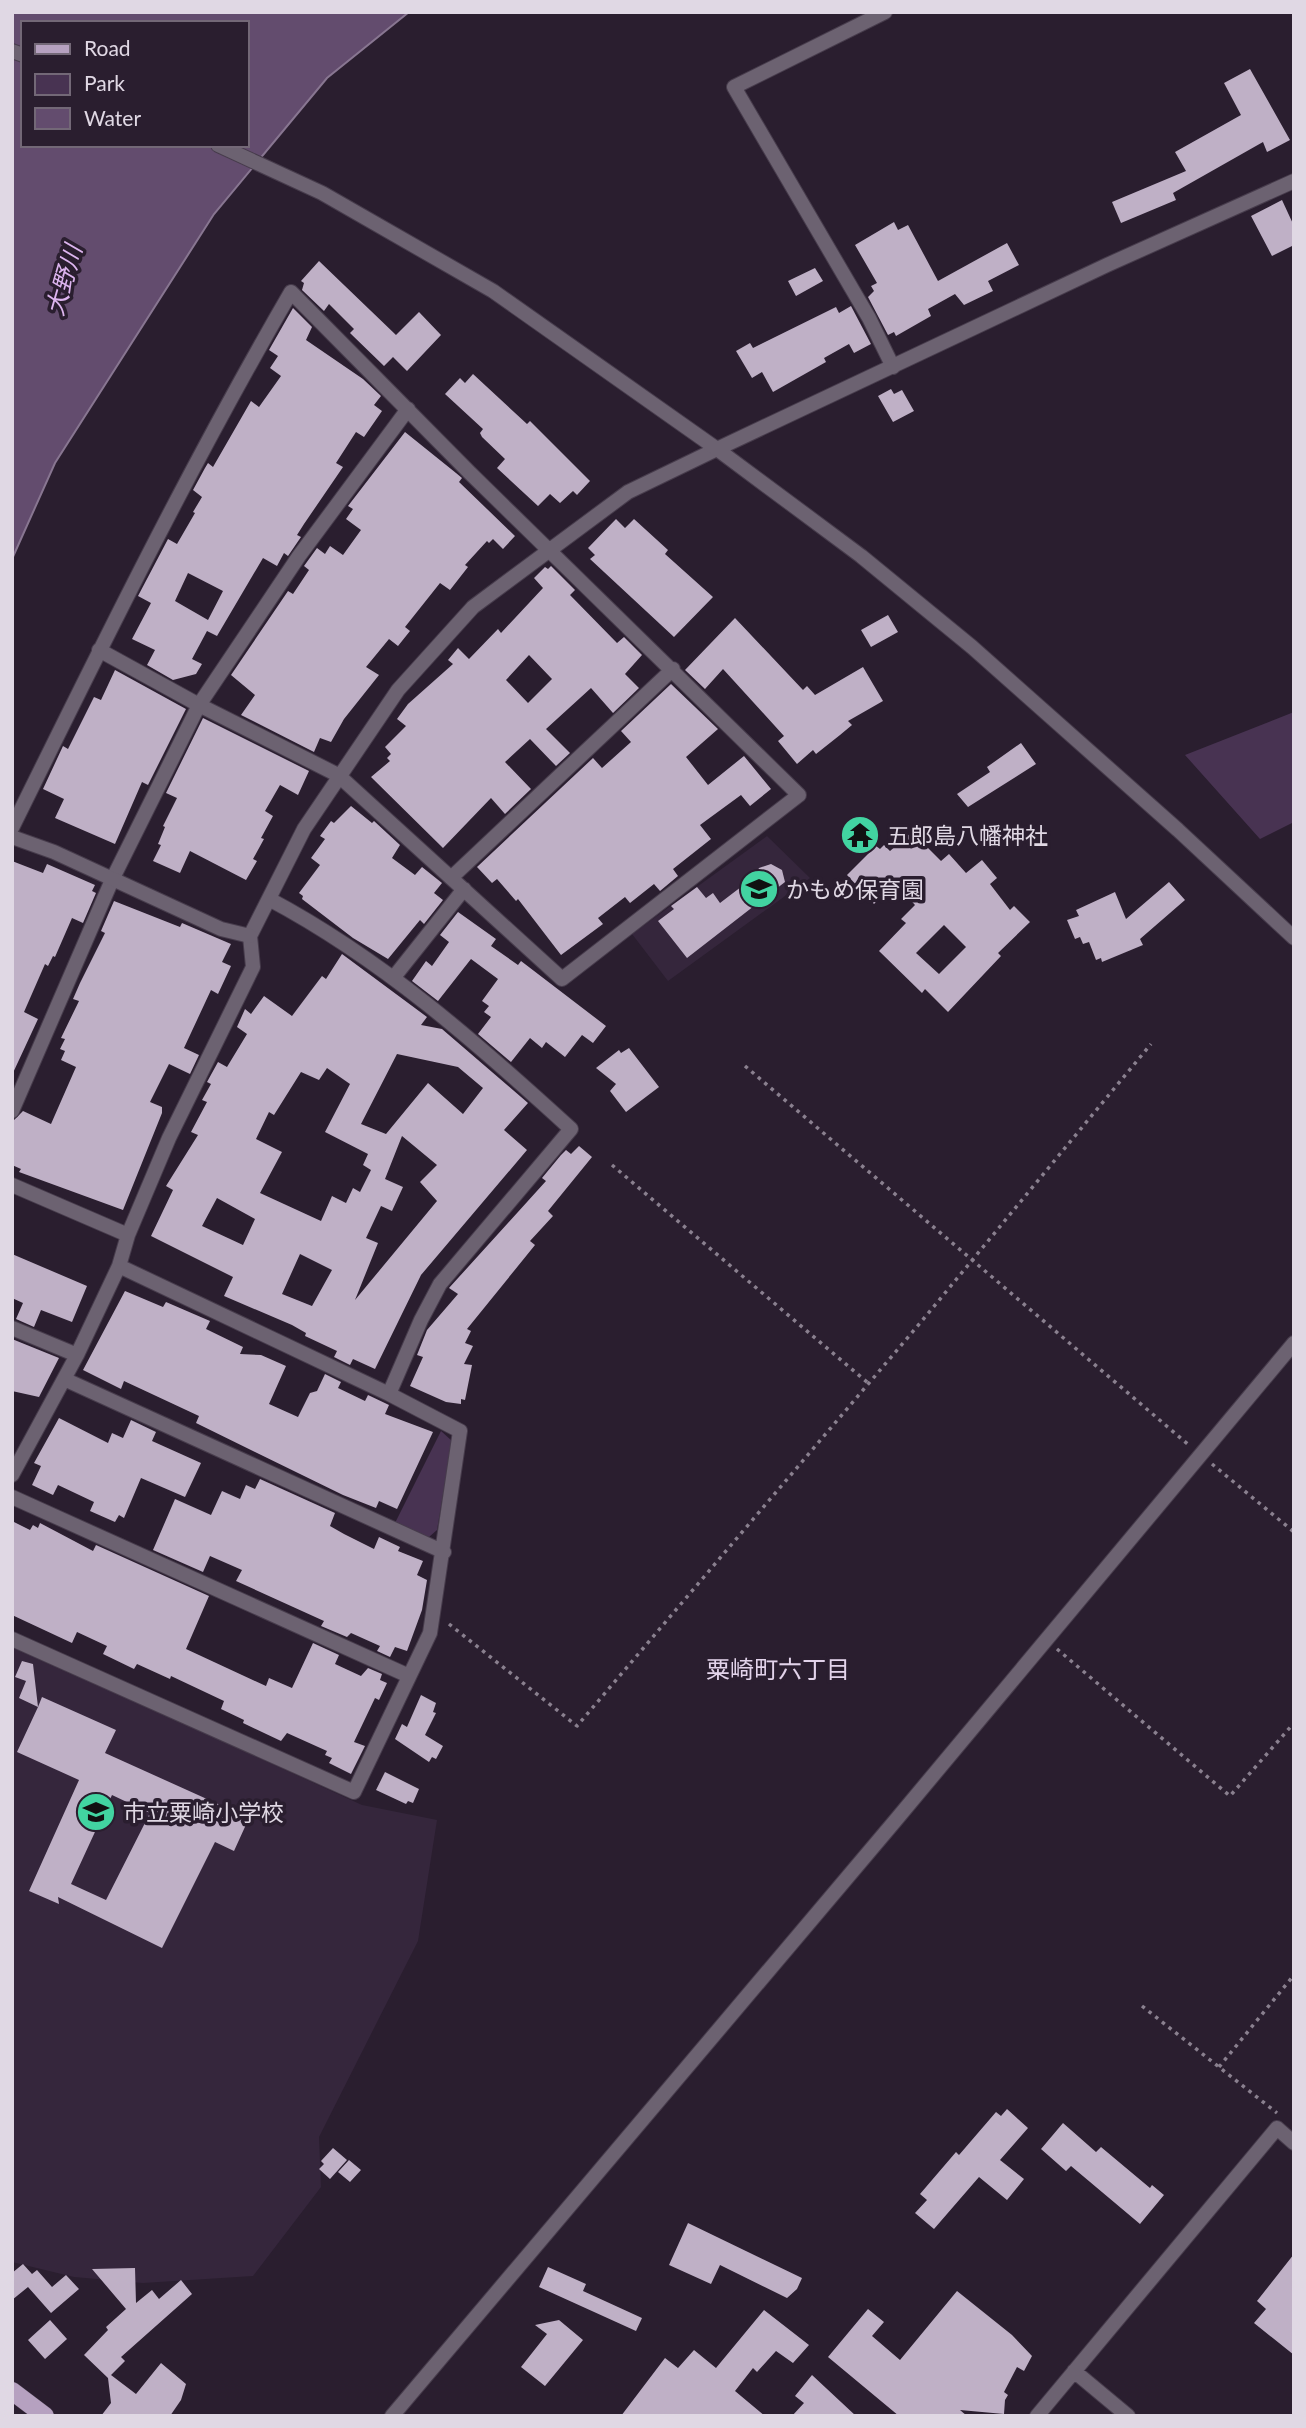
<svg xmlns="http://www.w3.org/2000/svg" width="1306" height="2428" font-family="Lato,'Noto Sans JP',sans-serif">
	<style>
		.built { fill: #35263c }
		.green { fill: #483352 }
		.water { fill: #634c6e; stroke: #887691; stroke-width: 2; fill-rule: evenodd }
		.building { fill: #bfb0c6; fill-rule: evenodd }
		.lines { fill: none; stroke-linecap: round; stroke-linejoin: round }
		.minor-casing { stroke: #473c4c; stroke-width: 16 }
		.tertiary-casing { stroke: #473c4c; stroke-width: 16 }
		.primary-casing { stroke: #473c4c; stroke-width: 19 }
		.path { stroke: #8a808f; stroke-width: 3.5; stroke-dasharray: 3.5 5; stroke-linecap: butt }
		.minor { stroke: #6c6271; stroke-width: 14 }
		.tertiary { stroke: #6c6271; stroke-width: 14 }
		.primary { stroke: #b6a1c0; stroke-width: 18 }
		.labels { text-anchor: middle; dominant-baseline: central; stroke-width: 7; stroke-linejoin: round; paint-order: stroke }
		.poi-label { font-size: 23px; fill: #e0d8e4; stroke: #2a1e2f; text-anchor: start }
		.water-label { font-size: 24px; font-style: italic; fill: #ddb5ef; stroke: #2a1e2f }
		.neighbourhood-label { font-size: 24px; fill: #e2d3ea; stroke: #2a1e2f }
	</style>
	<rect width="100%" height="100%" fill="#2a1e2f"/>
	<path class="built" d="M767,836L810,878L668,981L632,934Z
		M12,1645L362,1805L437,1820L418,1941L319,2137L321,2187L253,2276L143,2283L74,2277L12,2262Z"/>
	<path class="green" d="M1294,712V822L1260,839L1185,755Z
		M441,1431L452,1441L437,1530L429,1537L395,1523Z"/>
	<path class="water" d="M12,12H409L327,78L214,214L55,463L12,559ZM23,23H247V145H23Z"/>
	<path class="building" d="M1250,69L1290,140L1267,152L1263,142L1173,193L1176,200L1121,223L1112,202L1186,171L1175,152L1241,115L1224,83Z
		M1282,200L1294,226V245L1272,256L1251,216Z
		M894,222L898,230L908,225L938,281L1007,243L1019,265L988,281L993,291L964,305L955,294L928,309L931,316L896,336L894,332L888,335L868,297L874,291L871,286L877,283L855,245Z
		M319,261L396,335L419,312L441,335L407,371L393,357L384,366L350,333L354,329L329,304L324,311L302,290L304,283L301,281Z
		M815,268L823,281L796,296L788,281Z
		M851,306L871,344L854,353L849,344L824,358L826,362L773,392L762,372L752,378L736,351L750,343L753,348L836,307L839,313Z
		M293,308L312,327L306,340L363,379L381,396L374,405L382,411L364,437L356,432L336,463L343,467L304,524L297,535L301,537L288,556L284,553L277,566L263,558L217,636L207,631L192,659L202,664L196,674L173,680L147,665L155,650L132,639L151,603L138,596L168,539L177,544L195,513L193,512L202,497L193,490L205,468L208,463L213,467L251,401L259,407L281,376L270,368L278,356L269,350ZM188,573L223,591L208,620L175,601Z
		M473,374L527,424L530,421L590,481L577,495L573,491L560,503L550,494L538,506L497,468L505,459L482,437L480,433L483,429L445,394L460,378L465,383Z
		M891,389L894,394L902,390L914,411L893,422L878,396Z
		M405,432L456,473L462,478L459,482L515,536L503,549L493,539L489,543L487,541L465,565L468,567L450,590L440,583L405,627L410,631L398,646L389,639L366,667L379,675L344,719L331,742L320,738L314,752L241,715L255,695L231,675L288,591L293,594L309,570L304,566L317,548L325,554L330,546L343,555L361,530L346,519L353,509L348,506Z
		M616,519L625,528L634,519L668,550L665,554L713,597L674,637L590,559L595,555L588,548Z
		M551,566L575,590L570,595L617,643L624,637L642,655L625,674L639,688L613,713L591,688L546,729L570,753L556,766L530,739L505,762L531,789L505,814L491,798L443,848L371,777L390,761L387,758L391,754L385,747L406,726L397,719L408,704L453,664L448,660L458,648L469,659L498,629L501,633L543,588L534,578L545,567L548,569ZM529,655L552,679L528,703L506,680Z
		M888,615L898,632L871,647L861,630Z
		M735,618L803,690L807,686L815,695L863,667L883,701L848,721L852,725L840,735L816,754L813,750L797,764L778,741L784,736L723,669L705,689L685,670Z
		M115,670L186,709L148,785L142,782L115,844L55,818L64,799L43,789L63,746L68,749L94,697L101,700Z
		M671,684L718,729L686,757L708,785L744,756L771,789L750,806L741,795L700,825L711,839L673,869L678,876L660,891L654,884L630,903L625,897L598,918L603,924L561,955L518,899L516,901L497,879L492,883L477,867L593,758L602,768L631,742L621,731Z
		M203,718L309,771L298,795L280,785L265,811L273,816L261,838L264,839L253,859L257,861L246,880L190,851L180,873L153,861L161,845L158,844L165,827L163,826L177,798L166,793Z
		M1021,743L1036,764L968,807L957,794L990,772L987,767Z
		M351,806L372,823L374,821L400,845L392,858L415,875L422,867L442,883L434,893L443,900L424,924L420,920L388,959L353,938L302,899L303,896L299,893L320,865L311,858L325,839L320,836L331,821L334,823Z
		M912,832L941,861L949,854L966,873L982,860L997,878L990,884L1010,910L1014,906L1030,922L998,953L1001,956L948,1012L925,989L922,993L879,951L906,923L901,919L915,905L895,883L874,904L847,875L876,846L880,849L884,845L890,851ZM944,925L966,947L939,974L916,953Z
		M12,861L43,873L47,864L95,885L92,891L96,893L83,923L72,918L55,957L53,956L48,966L45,964L24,1012L38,1019L12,1075Z
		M771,864L782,870L785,882L687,958L658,921L674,909L671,906L697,887L706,898L713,893L720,903L754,877L759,868Z
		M1169,882L1185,900L1140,939L1143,945L1102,962L1101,958L1096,960L1089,942L1083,944L1080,937L1075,939L1067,920L1079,916L1076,910L1115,892L1126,919Z
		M114,901L180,927L182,923L231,944L222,962L231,966L218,994L211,990L184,1048L199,1055L190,1074L169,1064L150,1102L162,1107V1113L123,1210L19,1172L21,1169L12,1165L14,1120L23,1111L51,1124L76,1067L61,1060L65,1051L60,1049L65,1039L61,1038L79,1001L73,999L80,983L105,933L101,931Z
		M458,912L496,939L491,946L518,965L521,961L606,1026L593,1043L582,1035L565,1057L546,1042L542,1048L530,1038L511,1062L478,1034L491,1017L484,1012L489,1006L482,1001L498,979L471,959L438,1001L412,981L426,961L432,966L449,942L440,935Z
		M342,954L427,1017L421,1025L442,1029L528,1103L504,1130L527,1150L421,1275L375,1369L353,1359L350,1365L334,1357L337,1351L305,1336L306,1333L292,1325L224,1296L233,1277L151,1236L173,1190L166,1186L198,1135L191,1132L207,1102L202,1100L211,1084L207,1082L218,1062L227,1067L247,1034L237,1027L245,1009L251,1014L264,996L292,1016L322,976L326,979ZM397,1054L458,1067L483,1088L463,1114L428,1083L386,1134L361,1124ZM327,1068L350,1084L325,1132L368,1154L363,1165L371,1170L360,1192L353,1188L346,1203L332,1196L321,1221L260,1193L282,1152L256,1139L269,1112L274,1115L301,1072L319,1080ZM402,1136L437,1165L420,1182L437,1201L355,1300L378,1243L366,1238L381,1206L392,1211L403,1187L385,1179ZM217,1198L255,1219L243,1245L202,1226ZM300,1254L332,1270L312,1306L282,1294Z
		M629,1048L659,1087L626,1112L610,1091L616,1084L596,1068L619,1050L621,1053Z
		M579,1146L592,1157L548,1211L553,1216L530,1241L535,1245L467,1329L471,1331L465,1343L473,1346L464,1364L472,1365L465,1400L461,1399V1404L446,1402L410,1386L423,1357L417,1355L427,1330L458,1294L449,1288L546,1181L542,1178L561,1155L566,1150L571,1154Z
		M12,1254L87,1286L72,1322L41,1310L34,1327L16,1319L23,1303L12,1298Z
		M125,1291L163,1307L166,1302L210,1321L206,1329L243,1347L240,1354L261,1355L286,1366L269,1404L298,1417L310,1393L317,1391L325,1374L341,1382L338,1388L365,1401L368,1395L389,1405L385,1414L433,1432L397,1509L379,1501L376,1508L343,1495L196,1423L199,1416L124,1381L121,1389L83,1370Z
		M12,1339L59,1358L39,1397L12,1391Z
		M59,1418L108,1443L112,1433L123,1438L131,1420L156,1432L152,1441L201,1463L185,1497L141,1478L124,1518L119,1515L115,1522L90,1511L94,1502L58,1485L53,1495L32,1485L41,1466L34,1463Z
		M260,1479L335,1513L330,1526L344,1534L374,1549L379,1537L400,1547L398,1551L423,1561L417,1575L427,1580L422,1610L407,1651L395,1647L390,1657L377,1651L380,1646L351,1633L347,1637L321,1626L324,1621L236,1581L242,1570L210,1556L203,1572L153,1550L175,1499L211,1515L222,1491L240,1499L246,1485L255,1489Z
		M12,1521L30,1530L33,1525L38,1528L40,1523L93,1551L96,1545L209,1596L186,1649L266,1686L269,1678L292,1688L313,1643L339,1655L335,1664L361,1676L368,1668L382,1674L380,1680L387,1683L379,1700L375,1698L354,1742L365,1746L351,1774L329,1763L332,1758L325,1755L327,1751L287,1733L281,1741L243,1723L244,1720L221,1709L224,1701L171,1676L170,1679L137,1664L134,1669L103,1654L107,1646L77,1632L72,1643L12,1615Z
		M22,1661L33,1664L38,1707L42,1697L116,1730L105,1753L249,1818L234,1851L215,1842L162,1948L58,1897L59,1904L29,1891L79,1780L17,1752L38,1707L19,1698L26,1681L15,1677ZM112,1795L150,1813L106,1900L71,1884Z
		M421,1695L436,1703L433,1712L436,1713L425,1735L443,1746L436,1759L432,1757L429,1762L395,1739L402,1724L407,1727Z
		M385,1772L419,1789L413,1803L408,1801L406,1804L376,1790Z
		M1007,2109L1028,2128L1000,2160L1024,2179L1007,2200L979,2177L934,2229L915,2213L927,2200L920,2194L956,2152L959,2155L996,2112L1001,2116Z
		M1063,2123L1096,2152L1101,2147L1150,2188L1152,2185L1164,2195L1140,2224L1071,2166L1066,2171L1041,2149Z
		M333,2148L347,2160L330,2179L319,2169L324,2164L321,2161Z
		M349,2160L361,2170L350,2182L338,2172Z
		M688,2223L802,2278L797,2289L787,2298L720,2265L711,2284L669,2265Z
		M1294,2254V2355L1254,2323L1266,2309L1257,2301Z
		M23,2264L32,2274L37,2270L52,2287L66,2275L79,2289L51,2313L28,2287L12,2300V2273Z
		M548,2267L586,2284L583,2291L642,2318L636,2331L539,2287Z
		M135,2268L136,2303L152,2290L159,2299L181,2280L192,2294L121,2357L125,2361L111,2375L136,2394L161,2363L186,2384L181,2400L170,2416H101L111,2403L108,2378L84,2355L108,2330L106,2327L126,2309L92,2269Z
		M957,2291L1012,2335L1032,2356L1024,2371L1017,2367L1004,2392L1008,2395L1005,2400L1004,2414L960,2410L967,2416H899L828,2357L868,2309L884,2322L872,2336L900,2360Z
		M764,2310L809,2345L793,2363L776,2351L757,2372L753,2368L735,2391L765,2416H621L665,2358L678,2368L694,2350L716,2368Z
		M50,2320L67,2339L45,2359L28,2340Z
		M559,2320L583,2340L545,2386L521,2367L547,2334L535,2325Z
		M812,2375L856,2416H792L804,2403L795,2396Z"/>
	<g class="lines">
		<g class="minor-casing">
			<path id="minor" d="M885,12L734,87L869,318L893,367
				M12,828C101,647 190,466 291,292L469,472L799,795L562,979L338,775L199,705L99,650
				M452,877L673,669
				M394,977L464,889
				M12,1111L112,880L199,705L299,556L408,409
				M12,1185L128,1235
				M119,1266L389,1394L421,1320L440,1284L571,1129C477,1043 382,959 269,899
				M12,1328L77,1355
				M64,1379L444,1552
				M12,1475L77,1355L119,1266L128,1235L169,1138L253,967L250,936L304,829L398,690L473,607L628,492L717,449
				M12,1497L409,1676
				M12,1639L354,1792L430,1633L460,1431L389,1394
				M1074,2371L1128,2416
				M392,2416L895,1821L1294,1343
				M1037,2416L1277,2128L1294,2143"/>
		</g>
		<g class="tertiary-casing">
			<path id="tertiary" d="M12,51L23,55
				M218,145L322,193L493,291L717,449L861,556L972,647L1178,830L1294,938
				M717,449L1107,265L1294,181
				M12,837L54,852L221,929L250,936"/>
		</g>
		<g class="primary-casing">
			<path id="primary" d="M12,2391L45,2416"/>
		</g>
		<path class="path" d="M745,1066L1190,1446
			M612,1165L868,1383
			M1212,1464L1294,1532
			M449,1624L577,1726L921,1322L1151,1044
			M1057,1649L1230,1796L1294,1723
			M1142,2006L1277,2113
			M1219,2067L1294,1975"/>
		<use href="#minor" class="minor"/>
		<use href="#tertiary" class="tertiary"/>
		<use href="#primary" class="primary"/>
	</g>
	<defs>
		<g id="temple-disc" transform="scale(2.0125)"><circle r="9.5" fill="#42d4a1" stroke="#2a1e2f"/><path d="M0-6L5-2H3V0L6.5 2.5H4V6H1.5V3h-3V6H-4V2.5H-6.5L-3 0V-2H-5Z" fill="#111"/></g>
		<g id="school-disc" transform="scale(2.0125)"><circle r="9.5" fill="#42d4a1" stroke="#2a1e2f"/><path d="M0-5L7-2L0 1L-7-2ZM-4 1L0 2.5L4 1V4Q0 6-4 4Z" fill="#111"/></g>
	</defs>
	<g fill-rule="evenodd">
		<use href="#temple-disc" x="860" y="835"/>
		<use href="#school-disc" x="759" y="889"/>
		<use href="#school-disc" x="96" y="1812"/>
	</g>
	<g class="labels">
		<g class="poi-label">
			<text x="887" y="835">五郎島八幡神社</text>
			<text x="786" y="889">かもめ保育園</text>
			<text x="123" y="1812">市立粟崎小学校</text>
		</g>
		<g class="water-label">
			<text transform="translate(63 280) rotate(-74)">大野川</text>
		</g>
		<g class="neighbourhood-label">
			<text x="778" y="1668">粟崎町六丁目</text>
		</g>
	</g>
	<rect width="1306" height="2428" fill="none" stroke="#e0d8e4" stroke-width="28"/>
	<rect x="21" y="21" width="228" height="126" fill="#2a1e2f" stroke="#736877" stroke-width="2"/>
	<rect x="35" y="44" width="35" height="10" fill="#b6a1c0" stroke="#736877" stroke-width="2"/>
	<text x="84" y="56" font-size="21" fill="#e0d8e4">Road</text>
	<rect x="35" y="74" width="35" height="21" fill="#483352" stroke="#736877" stroke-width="2"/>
	<text x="84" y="91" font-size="21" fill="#e0d8e4">Park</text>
	<rect x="35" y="108" width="35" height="21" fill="#634c6e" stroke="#736877" stroke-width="2"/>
	<text x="84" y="126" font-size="21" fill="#e0d8e4">Water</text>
</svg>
